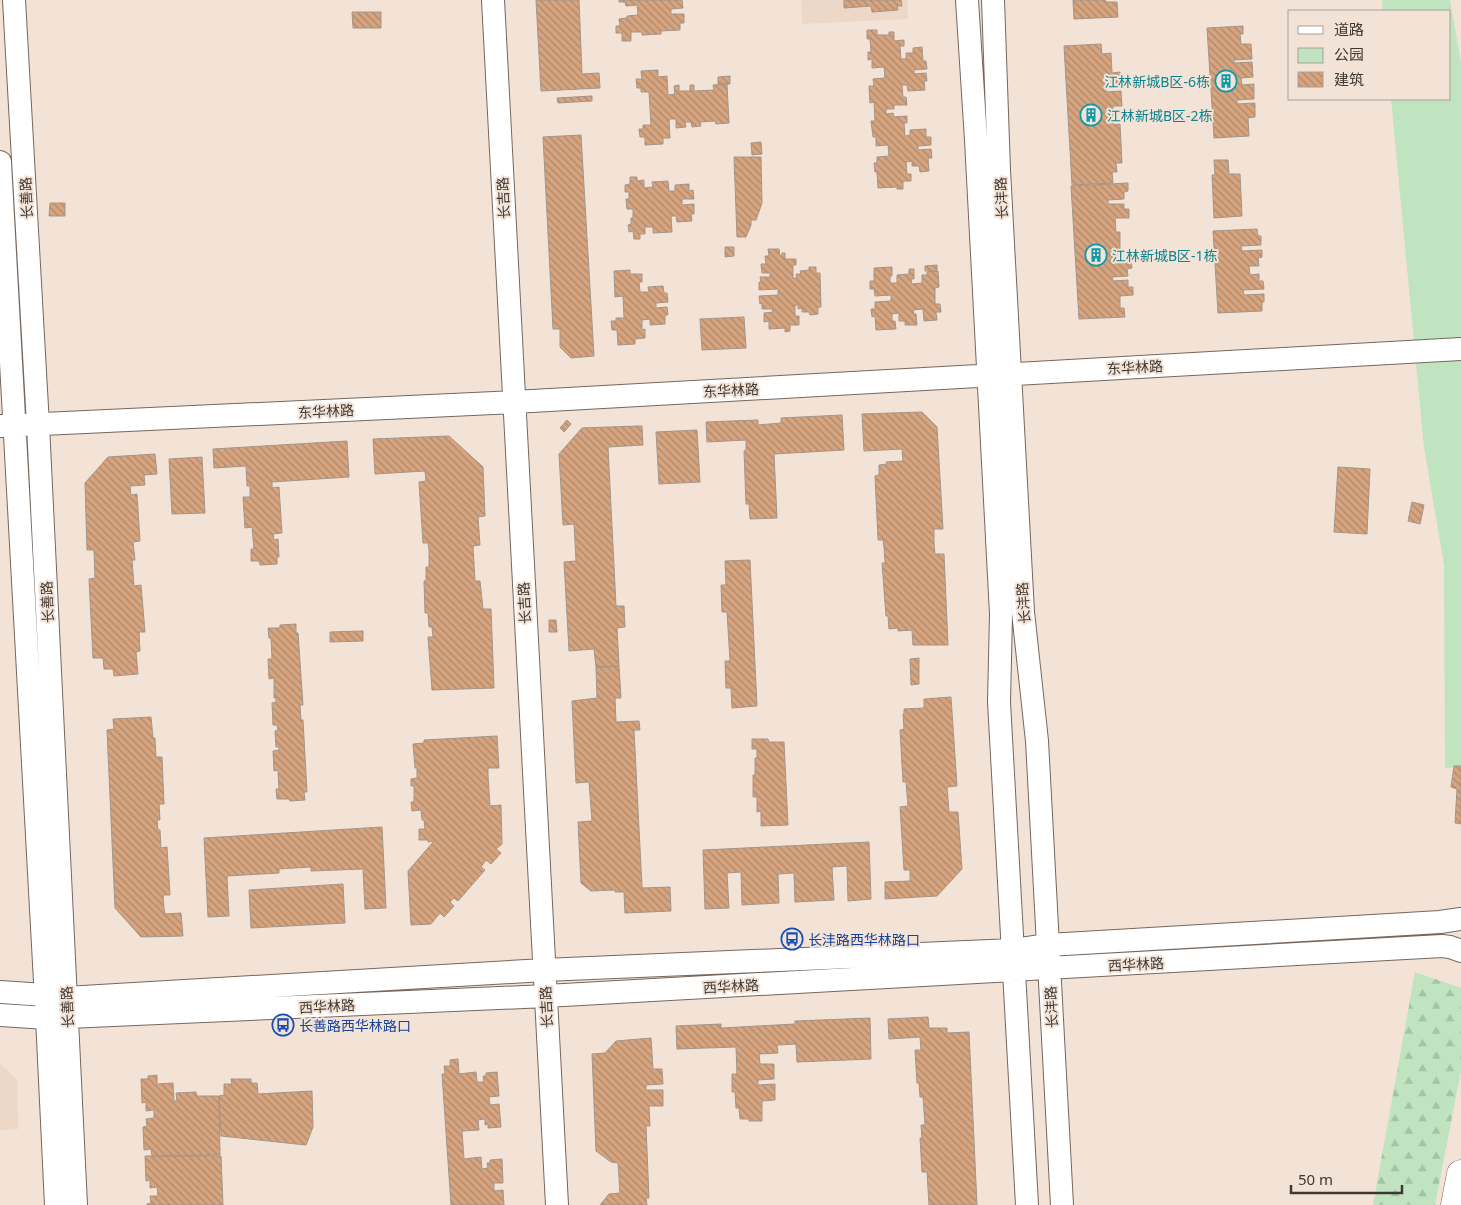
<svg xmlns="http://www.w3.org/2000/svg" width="1461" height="1205" font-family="'Noto Sans','Noto Sans SC',sans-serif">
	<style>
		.built { fill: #edd7c7 }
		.forest { fill: url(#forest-firs) }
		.park { fill: #bfe4bf }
		.building { fill: url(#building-back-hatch); stroke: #a4958a }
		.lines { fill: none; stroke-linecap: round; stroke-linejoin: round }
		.secondary-casing { stroke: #76675d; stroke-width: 24 }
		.highway-casing { stroke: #76675d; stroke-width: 29 }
		.secondary { stroke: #fff; stroke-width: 22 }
		.highway { stroke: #fff; stroke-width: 28 }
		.labels { text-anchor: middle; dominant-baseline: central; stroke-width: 4; stroke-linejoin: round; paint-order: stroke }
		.culture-label { font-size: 14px; fill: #0d838f; stroke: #f3e3d7; text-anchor: start }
		.street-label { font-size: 14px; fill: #3e3833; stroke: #f3e3d7 }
		.transit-label { font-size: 14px; fill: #164399; stroke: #f3e3d7; text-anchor: start }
	</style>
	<defs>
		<pattern id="forest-firs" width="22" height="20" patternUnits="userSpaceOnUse" patternTransform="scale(1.25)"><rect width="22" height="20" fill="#bfe4bf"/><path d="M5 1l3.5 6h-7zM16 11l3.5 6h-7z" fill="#a5c4a5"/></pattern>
		<pattern id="building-back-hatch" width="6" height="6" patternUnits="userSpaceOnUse" patternTransform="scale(1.25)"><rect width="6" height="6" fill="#d6a47f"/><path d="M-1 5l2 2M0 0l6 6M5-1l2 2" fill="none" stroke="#af8769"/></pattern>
	</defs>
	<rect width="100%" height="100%" fill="#f3e3d7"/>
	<path class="built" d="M801,0H907L908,19L802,24Z
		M0,1064L17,1079L18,1129L0,1130Z"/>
	<path class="forest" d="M1415,972L1461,988V1071L1435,1205H1373Z"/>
	<path class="park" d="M1382,0H1450L1461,63V767L1445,768L1444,565L1424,447L1391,99H1450V11H1383Z"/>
	<path class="building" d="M536,0H579L582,74L599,73L600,88L541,91Z
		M619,0H682L683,8L671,9V14H684V23H680V30L661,31V34L642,35V32H631V41H622V33H616V26H620L619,19L627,18V16L638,15L637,5L626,6L625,2H619Z
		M844,0H901L902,6H897L898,10L872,12L871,6L844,8Z
		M1073,0H1105L1106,2H1117L1118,17L1074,19Z
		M352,12H381V28H353Z
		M1243,26V34H1240L1241,44H1251L1252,59L1234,60V63L1252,62L1253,77L1241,78L1242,85L1254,84V99L1237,100V104L1255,103V117L1248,118L1249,136L1214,138L1207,28Z
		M867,30H877V35H889V32H894V41L904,40V46H900L901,59H906V53H913V48L922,47L923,61H926L927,69L914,70V74L926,73L927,81H924L925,90L908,91L907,85H902L903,97H906L907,105H894V109H886V114L893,113L894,117L907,116V123H904L905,136L910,135V130L926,129V137H931V145L918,146V150L931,149L932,158H928L929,171L920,172L919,166H912V161L906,162L907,174H911V181H903V189H897V187L878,188L877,172H875L874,163H877V157L889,156L888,145L876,146V137H873L871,121H875L874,102L870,103L869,86H874L873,79L885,78L884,67L872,68V59L868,60V52H871L870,39H867Z
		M1101,44L1102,54L1111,53L1112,73L1120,72L1121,87L1106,88V92L1121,91L1122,106H1113L1114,125L1120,124L1122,163H1116L1117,172H1112L1113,183L1072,185L1064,46Z
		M658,70V77L667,76L668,95L675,94L674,86L679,85V91H690V85H694V91L714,90L713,85L727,84L729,123L716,124L715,121L700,122L701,126L692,127L691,122H685L686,127L676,128V119H669L670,138H663V144L645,145V137H640L639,129H643V125H651L649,92H641V88H637L636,79H642L641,71Z
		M730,76V84H718V77Z
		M592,96V101L558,103L557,98Z
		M581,135L594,356L571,358L560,347V329H553L543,137Z
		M761,142L762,154L752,155L751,143Z
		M734,157H761L762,203L756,220H751V225L746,237H737Z
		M1214,160H1228L1229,174H1240L1242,216L1214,218L1212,175H1215Z
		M630,177H637V181L644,180V188L653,187L652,182L668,181L669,191H675V185L689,184V191L693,190L694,199H682V205L694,204V214H691L692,221L677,222L676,216H671L672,232L653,233V227H645V234H640V239H634L633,231L629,232L628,225L631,224V218H633V209H627L626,199H629V192H625V185L630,184Z
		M1128,183V191L1124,192V199L1108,200V204H1124V209H1129V218H1115L1116,232H1120V249H1117V261L1131,260L1132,268L1127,269L1128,276L1112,277L1113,281L1128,280V287H1133V295L1120,296V308H1124L1125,317L1079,319L1071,186Z
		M50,203H65V216H49Z
		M1257,229L1258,236H1261V245L1241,246L1242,251L1262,250V257L1258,258L1259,266H1249L1250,275L1259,274V281H1263L1264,289L1243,290L1244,295L1264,294V302H1262V311L1218,313L1213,231Z
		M725,247H734V256L725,257Z
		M768,249H779L780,256L782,255V253H785V259H796V265H793V278H797L796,274H801L800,271L809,270V267H816V273H820L821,307H818V314L810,315L809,312H802V308L798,309V305H795V316H799V325H790V331L785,332V328L769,329V321L764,322V313L773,312L772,309H762V303L760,304L759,296L778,295V289L759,290V282H761L760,277H770V273H762L761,264H766L765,256H769Z
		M937,265V271H925V266Z
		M892,267V276H890V283H897V275L909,274V269H914V279H911L912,284L922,283V275H927V272L938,271L939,287L935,288V304H940L941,312H936L937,320L924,321L923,309L913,310L914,314H916L917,325H905V321H899V313L892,314V321H895L896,329L876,330L875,316L872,317L871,309H875V302L891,301V295L875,296L874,289H870V281H874V268Z
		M630,270V274H642V282H639L640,292H649L648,287L663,286L664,293H667L668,302L656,303V308L667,307L668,315H665V324L650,325V319L642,320V330L645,329V338L635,339V344L618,345L617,330H612L611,321H616V318H624L623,296L615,297L614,271Z
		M744,317L746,348L702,350L700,319Z
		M922,412L937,427L943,529H934V544L935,554H944L948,645H913L912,630L898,631V628L889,629L888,616H886L882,563H885L884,547L883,540H878L875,476L879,475V465L887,464L886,462L903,461L902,449L864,451L862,414Z
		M842,415L844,450L774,454L777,518L750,519L749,504H746L744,451L746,450V440L707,442L706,422L758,420V425L781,423V418Z
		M567,420L571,424L564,432L560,428Z
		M637,426H642L643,445L608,447L616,606H624L625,627L617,628L619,666L596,667L594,649L569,651L564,562L576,561L574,524L563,525L559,454L582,428Z
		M697,430L700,482L659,484L656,432Z
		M449,436L483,467L485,516L478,517L480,545L473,546L475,581H480L483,609H491L494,688L432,690L428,637H433L432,627H429L428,613H425L424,581H426V567H429V549L428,543H423L419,482L426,481L425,471L375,474L373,439Z
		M347,441L349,477L272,482V488L279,487L282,533L273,534L274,540L278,539L279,557H277V564L260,565L259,561H251V549H254L252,527L245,528L243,497H250V486H247L246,466L214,468L213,449Z
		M155,454L157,474L144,475L145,485L130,486L131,495L137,494L140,541L133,542L135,560H132L134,586L141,585L145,632H139L140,651L136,652L138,674L114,676L113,669H104L103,658H93L89,579L95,578L94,550H87L85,483L108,457Z
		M202,457L205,513L172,514L169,459Z
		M1338,467L1370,469L1367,534L1334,532Z
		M1412,502L1424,505L1420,524L1408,521Z
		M750,560L757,706L732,708L731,688H726L725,661H730L727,612H722L721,585H726L725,561Z
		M549,620H556L557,632H549Z
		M296,624V633H298L303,705H300L301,720H303L307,792H304L305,800L290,801L289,799H277L276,789H279L278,770L274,771L273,751L279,750V747H276L275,731L278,730L277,725H273L272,703L276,702V698H274V678L269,679L268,659H272L271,638H269L268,628H280V625Z
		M363,631V641L330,642V632Z
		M919,658V684L911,685L910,659Z
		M619,666L621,698H615L616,722L639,721L640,730H634L642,887L643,888L670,887L671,911L625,913L624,892H615V890L591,891L581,883L578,822L592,821L589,782L576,783L572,701L597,698L596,667Z
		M951,697L957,786L947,787L949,812H958L962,869L937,896L885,899V882L910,881V870H904L900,807L908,806L906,782H903L900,730L904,729L903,714H904V709L924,708V699Z
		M151,717L153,738H155L156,757H162L164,804H159L160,820H157L158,830H160L161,848L167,847L170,895H163L164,908L165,914L181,913L183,936L141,937L115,908L107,730L114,729L113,719Z
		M497,736L499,768H488V775L490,806L501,805L502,844L496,849L501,853L491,864L486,860L481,867L485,870L458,901L454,898L450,902L454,906L444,917L440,913L431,924L411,925L408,871L434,841L428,842V840H419V829H425L424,820H422L421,810L412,811L411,802H414V786H411V779L417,778V768H415L413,744L424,743V740Z
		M752,739H768L769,742H784L788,825L761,826V811L757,812V797H753V775H755V758H757V749H752Z
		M1454,766H1461V824L1455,823L1457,789L1451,787Z
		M382,827L386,908L365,909L363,869L311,871V867L279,869V873L227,876L229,916L208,917L204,838Z
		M869,842L871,899L848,901L847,866L832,867L834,900L795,902L794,873L778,874L779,903L742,905L741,872L727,873L729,908L705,909L703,850Z
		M343,884L345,923L251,928L249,890Z
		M928,1017L929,1028H947V1033L969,1032L977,1205H929L927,1172H922L920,1138H922L921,1125H925L923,1097H920L919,1083H917L915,1050H921L920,1037L889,1039L888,1019Z
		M870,1018L871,1059L797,1062L796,1044L777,1045L778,1053L759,1054L760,1064H774V1079L758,1080V1085L775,1084V1100L762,1101V1121H749V1119H740L739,1108H736L735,1092H732V1074H737L736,1047L677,1049L676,1026L721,1024V1028L795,1024V1021Z
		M651,1038L653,1069H662L663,1084L646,1085V1090H663V1106H649L650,1126H646L649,1198H646L647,1205H600L609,1194L620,1193L618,1163L611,1162L596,1151L592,1054L605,1053L616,1041Z
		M458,1059L459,1074L476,1072L477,1082H484L483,1076H486V1073L497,1072L499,1096L489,1097L490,1105L499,1104L501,1127L488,1128V1124L485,1125V1119L478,1120L479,1130L462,1131L464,1159L481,1157L482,1169L488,1168L487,1163H490V1160L502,1159L503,1183H494V1191L503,1190L504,1205H451L442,1074H445L444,1066H450V1060Z
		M157,1075V1084L173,1083L174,1101H177L176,1093L196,1092L197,1096H219L220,1155L152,1156L151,1149L144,1150L143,1127L147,1126L146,1119L154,1118V1110L146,1111V1102L142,1103L141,1079H148V1076Z
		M231,1079H251V1083H257L258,1094L312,1091L313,1127L306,1145L221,1136L219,1096L224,1095V1084H232Z
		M145,1156H221L223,1205H147V1204L151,1203L150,1196H158L157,1187L150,1188V1180L146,1181Z"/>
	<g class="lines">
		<g class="secondary-casing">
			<path id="secondary" d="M14,0L38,425L76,1205
				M493,0L557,1205
				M967,0L976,140L1001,614L999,702L1027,1205
				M993,0L999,170L1023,612L1037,741L1062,1205
				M0,162L47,1018L56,1205
				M0,426L514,402L1461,349
				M0,992L45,995L66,998L544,970L1013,950L1048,945L1440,922L1461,919
				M0,1015L47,1018L67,1017L546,996L1442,946L1450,947L1461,951"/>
		</g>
		<g class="highway-casing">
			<path id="highway" d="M1455,1205L1461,1174"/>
		</g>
		<use href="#secondary" class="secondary"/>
		<use href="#highway" class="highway"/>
	</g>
	<defs>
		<g id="building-ring" transform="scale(1.125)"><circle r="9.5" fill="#f3e3d7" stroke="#0f9aa8" stroke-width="1.5"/><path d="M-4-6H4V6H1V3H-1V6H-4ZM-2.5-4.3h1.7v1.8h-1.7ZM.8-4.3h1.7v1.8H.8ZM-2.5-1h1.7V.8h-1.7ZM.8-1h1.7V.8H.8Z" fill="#0f9aa8"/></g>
		<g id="bus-ring" transform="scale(1.125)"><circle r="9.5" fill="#f3e3d7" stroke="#1a4fb4" stroke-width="1.5"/><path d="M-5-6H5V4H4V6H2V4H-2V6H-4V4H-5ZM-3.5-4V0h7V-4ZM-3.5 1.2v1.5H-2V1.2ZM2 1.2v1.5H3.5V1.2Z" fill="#1a4fb4"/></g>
	</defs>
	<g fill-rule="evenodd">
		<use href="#building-ring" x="1226" y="81"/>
		<use href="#building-ring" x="1091" y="115"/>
		<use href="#building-ring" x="1096" y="255"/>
		<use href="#bus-ring" x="792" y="939"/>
		<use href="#bus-ring" x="283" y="1025"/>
	</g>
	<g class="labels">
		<g class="culture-label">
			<text x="1210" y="81" text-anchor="end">江林新城B区-6栋</text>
			<text x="1107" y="115">江林新城B区-2栋</text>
			<text x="1112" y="255">江林新城B区-1栋</text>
		</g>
		<g class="street-label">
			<text transform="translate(26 198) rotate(-93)">长善路</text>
			<text transform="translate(503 198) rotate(-93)">长吉路</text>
			<text transform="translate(1001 198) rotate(-93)">长沣路</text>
			<text transform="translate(1135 367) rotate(-3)">东华林路</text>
			<text transform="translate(731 390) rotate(-3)">东华林路</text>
			<text transform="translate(326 411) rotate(-3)">东华林路</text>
			<text transform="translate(47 602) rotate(-93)">长善路</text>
			<text transform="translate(524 603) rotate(-93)">长吉路</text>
			<text transform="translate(1023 603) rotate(-94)">长沣路</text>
			<text transform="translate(1136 964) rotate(-3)">西华林路</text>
			<text transform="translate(731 986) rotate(-3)">西华林路</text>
			<text transform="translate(327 1006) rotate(-3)">西华林路</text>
			<text transform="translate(67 1007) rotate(-93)">长善路</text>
			<text transform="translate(546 1007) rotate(-93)">长吉路</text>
			<text transform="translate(1051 1007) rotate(-93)">长沣路</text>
		</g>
		<g class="transit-label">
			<text x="808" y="939">长沣路西华林路口</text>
			<text x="299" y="1025">长善路西华林路口</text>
		</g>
	</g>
	<rect x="1288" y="10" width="162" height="90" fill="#f3e3d7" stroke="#ab9f95"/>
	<rect x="1298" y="26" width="25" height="8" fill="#ffffff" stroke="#ab9f95"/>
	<text x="1334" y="35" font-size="15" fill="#3e3833">道路</text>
	<rect x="1298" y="48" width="25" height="15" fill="#bfe4bf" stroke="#ab9f95"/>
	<text x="1334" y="60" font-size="15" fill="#3e3833">公园</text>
	<rect x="1298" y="72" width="25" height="15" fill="url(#building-back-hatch)" stroke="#ab9f95"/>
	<text x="1334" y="85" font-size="15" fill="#3e3833">建筑</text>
	<path d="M1291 1185v8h111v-8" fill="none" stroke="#3e3833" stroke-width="2.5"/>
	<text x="1298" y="1185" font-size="15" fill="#3e3833" stroke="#f3e3d7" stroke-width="4" paint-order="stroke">50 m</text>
</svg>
